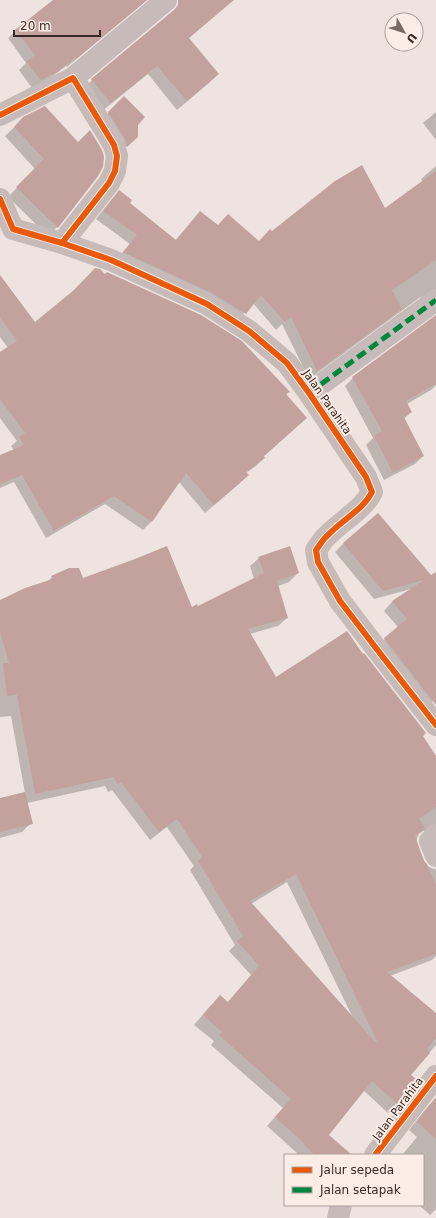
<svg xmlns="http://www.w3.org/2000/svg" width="436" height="1218" font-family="'DejaVu Sans',sans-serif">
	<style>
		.shadow { fill: #0003; fill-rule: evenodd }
		.building { fill: #c3a29e; fill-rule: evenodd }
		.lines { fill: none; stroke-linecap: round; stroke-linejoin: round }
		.street { stroke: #c6bbb8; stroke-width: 22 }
		.quiet { stroke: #00873e; stroke-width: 5; stroke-dasharray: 10 5; stroke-linecap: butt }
		.cycleway-casing { stroke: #fbece5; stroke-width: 8 }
		.cycleway { stroke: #e8590c; stroke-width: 6 }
		.labels { text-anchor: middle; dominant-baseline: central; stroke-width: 4; stroke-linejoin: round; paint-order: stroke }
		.street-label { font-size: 11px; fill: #372826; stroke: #fbece5 }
	</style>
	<rect width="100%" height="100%" fill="#eee3de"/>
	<path class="shadow" d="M54,0H147L67,67L66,66L48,80L32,88L19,70L26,63L8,38L16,31Z
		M197,0H216L213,17L188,39L218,74L209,83L177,110L148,74L101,112L83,89L92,80Z
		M124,97L136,124V137L118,155L100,121Z
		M436,112V140L423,123Z
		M24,118L98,176L57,227L48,236L8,197L35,169L5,136Z
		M436,166V299L426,295L419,298L309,379L282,324L276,330L253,303L237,321L116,260L130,244L96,219L111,200L119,192L128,203L175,241L200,212L218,226L259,242L272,232L385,210L423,182L421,179Z
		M105,276L288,392L286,395L306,418L263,457L264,458L256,466L246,473L240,483L205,513L179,482L151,522L143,530L105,504L46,538L14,482L0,488V456L14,450L11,446L17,441L0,418V353L8,348L0,337V302L35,324Z
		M436,317V385L431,390L407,404L411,412L404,419L423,456L415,464L384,480L366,445L373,438L345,386L353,378Z
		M378,515L435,582L436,581V700L435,699L424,709L376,647L398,627L384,611L392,602L411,589L374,599L335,552L343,544Z
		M259,558L298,573L289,582L278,586L287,618L278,626L250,634L276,679L422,736L436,757V835L430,831H423L419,834L417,838V846L424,861L427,866L434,869H436V956L432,960L390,976L436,1014V1045L410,1075L397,1104L388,1113L363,1090L327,1135L347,1155H296L297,1153L267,1126L283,1108L211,1045L214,1041L194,1025L211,1005L227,1003L251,975L229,951L235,945L190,870L194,866L167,827L150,840L112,790L108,792L105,786L27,803L31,823L22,832L0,838V799L25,793L11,716L0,717V601L47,582L52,577L83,580L192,608H198L254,579L250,566ZM287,882L352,1016L251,904Z
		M436,1098V1209L430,1215L419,1205H423V1155H402L417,1137L409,1130L428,1106Z"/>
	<path class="building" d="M53,0H147L76,59L75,58L57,72L41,80L26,62L35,55L15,30Z
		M178,0H234L189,38L219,74L187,101L157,66L111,103L91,79L174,10L178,5Z
		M124,96L145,117L138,125V137L127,147L125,139L108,112Z
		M45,106L78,142L90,130L102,150L104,157L103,167L98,176L58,228L16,187L44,159L14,127L23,117Z
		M362,165L385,208L436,171V260L392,290L402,309L317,371L291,317L285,322L261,295L246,314L212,293L123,252L137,235L103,211L119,190L132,200L130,203L176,240L200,211L218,225L228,214L259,241L270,229L272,231L335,181Z
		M95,268L100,269L105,274L107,272L201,315L242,341L290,392L286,394L307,418L264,456L265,458L246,472L249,475L214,505L186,473L152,522L114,496L54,531L22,475L0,484V455L24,445L19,437L25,433L0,399V352L17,341L0,318V275L35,322L74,290Z
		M436,315V384L406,401L412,412L404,417L424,456L393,473L374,436L382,431L352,377Z
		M378,513L431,575L436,572V705L384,638L407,619L392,601L424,580L383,591L343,543Z
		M167,546L192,607L197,604L198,606L264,573L258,557L290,546L299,573L277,581L288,618L248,629L276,677L347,631L363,654L364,653L426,733L423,736L436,756V807L419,819L425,828L415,836L424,861L427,864L436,885V954L387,972L436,1013V1038L427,1049L430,1053L411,1075L417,1080L398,1105L372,1081L329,1135L352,1155H315L304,1145L305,1144L275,1117L291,1099L219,1035L222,1032L203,1015L220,995L228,1002L259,966L237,941L243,936L198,861L202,857L177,819L159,832L121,782L117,784L114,777L35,794L17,695L7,696L3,663H9L0,632V600L25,588L53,579L51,576L69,568H79L83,578L135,559ZM296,874L377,1041L375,1042L250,901Z
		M25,792L33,824L0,832V798Z
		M436,1097V1139L417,1122Z"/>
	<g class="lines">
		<path class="street" d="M73,78L166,0
			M0,115L73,78L114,145L117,156L115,171L109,183L62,243
			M0,199L13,229L62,243L111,260L207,304L249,331L287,363L309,393L366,477L372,492C363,510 342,520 328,535C323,539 320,545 316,550L318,562L340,601L379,652L436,725
			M309,393L436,300
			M436,835L430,841L436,856
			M375,1155L436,1076
			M338,1218L341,1205"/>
		<path class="quiet" d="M309,393L436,300"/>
		<g class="cycleway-casing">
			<path id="cycleway" d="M0,115L73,78L114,145L117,156L115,171L109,183L62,243
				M0,199L13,229L62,243L111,260L207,304L249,331L287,363L309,393L366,477L372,492C363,510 342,520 328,535C323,539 320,545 316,550L318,562L340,601L379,652L436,725
				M375,1155L436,1076"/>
		</g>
		<use href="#cycleway" class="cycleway"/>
	</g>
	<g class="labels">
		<g class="street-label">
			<text transform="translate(327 402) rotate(55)">Jalan Parahita</text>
			<text transform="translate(398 1109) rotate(-53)">Jalan Parahita</text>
		</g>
	</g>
	<rect x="284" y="1154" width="140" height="52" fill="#fbece5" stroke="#ad9e99"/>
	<rect x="292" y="1167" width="20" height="6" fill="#e8590c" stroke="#ad9e99"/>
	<text x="320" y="1174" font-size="12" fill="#372826">Jalur sepeda</text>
	<rect x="292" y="1187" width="20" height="6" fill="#00873e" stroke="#ad9e99"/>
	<text x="320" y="1194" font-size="12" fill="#372826">Jalan setapak</text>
	<g transform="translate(404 32) rotate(129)"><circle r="19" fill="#fbece5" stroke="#ad9e99"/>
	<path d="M0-3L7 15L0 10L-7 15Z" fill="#776966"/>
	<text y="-6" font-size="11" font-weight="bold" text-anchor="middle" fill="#372826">U</text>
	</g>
	<path d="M14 30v6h86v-6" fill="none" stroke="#372826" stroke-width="2"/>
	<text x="20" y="30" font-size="12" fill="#372826" stroke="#fbece5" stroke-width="3" paint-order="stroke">20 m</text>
</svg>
